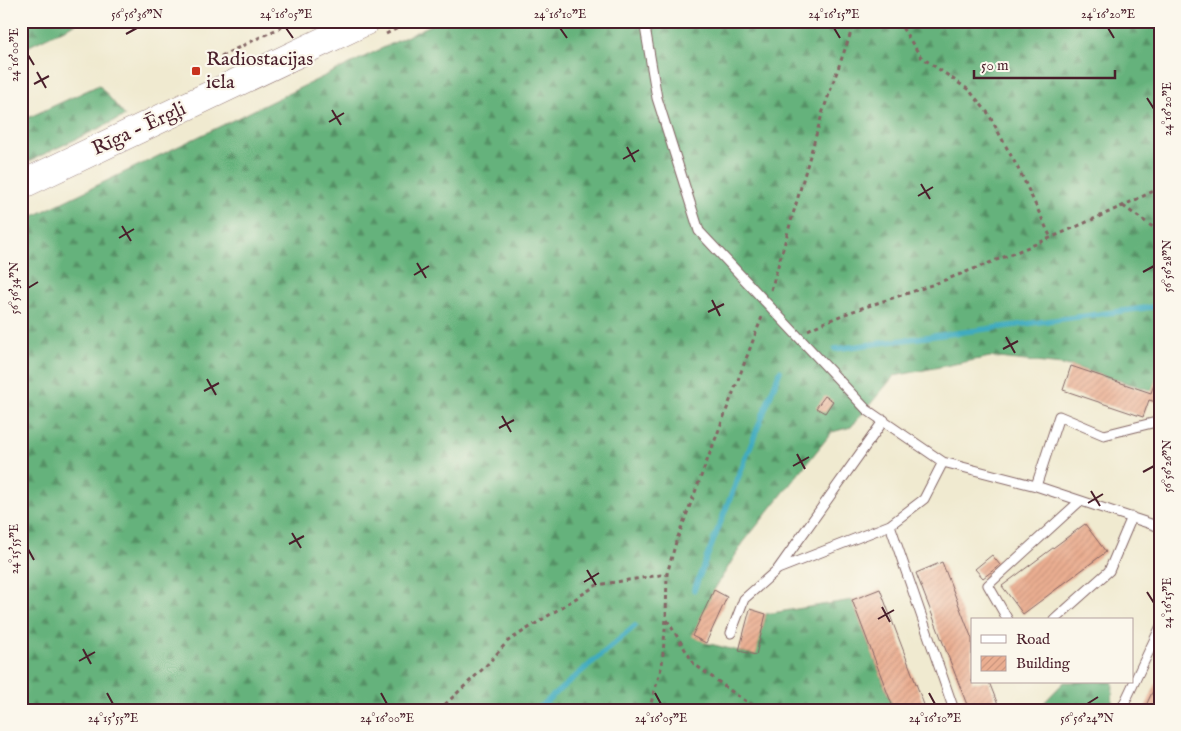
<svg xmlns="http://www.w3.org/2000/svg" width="1181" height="731" font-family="'IM FELL English',serif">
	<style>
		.forest { fill: url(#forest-firs); stroke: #586853 }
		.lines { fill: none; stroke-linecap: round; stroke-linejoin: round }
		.stream { stroke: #40abbf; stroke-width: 5.5 }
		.building { fill: url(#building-hatch) }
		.service-casing { stroke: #846665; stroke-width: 11 }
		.primary-casing { stroke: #846665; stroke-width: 29 }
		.path { stroke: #846665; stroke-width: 3; stroke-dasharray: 4 4; stroke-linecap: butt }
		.service { stroke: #fff; stroke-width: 9 }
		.primary { stroke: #fff; stroke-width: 28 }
		.ticks { fill: none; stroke: #4a1f2b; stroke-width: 2 }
		.poi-dot { fill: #c8321e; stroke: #fbf7ec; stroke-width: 2 }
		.labels { text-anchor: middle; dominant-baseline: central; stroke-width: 4.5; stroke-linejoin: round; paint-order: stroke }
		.poi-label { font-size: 20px; fill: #4a1f2b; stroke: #fbf7ec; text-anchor: start }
		.street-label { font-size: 20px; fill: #4a1f2b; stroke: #fbf7ec }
		.neatline { fill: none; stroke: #4a1f2b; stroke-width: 2 }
		.ticks-label { font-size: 12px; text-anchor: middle; fill: #4a1f2b }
	</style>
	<defs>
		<pattern id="forest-firs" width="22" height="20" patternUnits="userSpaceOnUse" patternTransform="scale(1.25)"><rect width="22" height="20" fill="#65b27b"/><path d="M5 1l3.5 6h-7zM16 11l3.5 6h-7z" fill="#559065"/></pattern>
		<pattern id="building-hatch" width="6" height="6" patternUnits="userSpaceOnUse" patternTransform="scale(1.25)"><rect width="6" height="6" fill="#eaae91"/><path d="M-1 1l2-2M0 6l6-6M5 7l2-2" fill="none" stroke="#ca957d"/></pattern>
	</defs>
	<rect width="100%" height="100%" fill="#fbf7ec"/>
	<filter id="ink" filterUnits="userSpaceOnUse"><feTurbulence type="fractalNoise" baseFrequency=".02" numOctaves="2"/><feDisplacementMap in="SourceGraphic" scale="10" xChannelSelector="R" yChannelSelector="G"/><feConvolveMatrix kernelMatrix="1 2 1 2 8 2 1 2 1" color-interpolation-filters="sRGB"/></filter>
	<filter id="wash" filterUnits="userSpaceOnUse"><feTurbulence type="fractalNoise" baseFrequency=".0096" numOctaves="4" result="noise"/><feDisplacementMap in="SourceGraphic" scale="20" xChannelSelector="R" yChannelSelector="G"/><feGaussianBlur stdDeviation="1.12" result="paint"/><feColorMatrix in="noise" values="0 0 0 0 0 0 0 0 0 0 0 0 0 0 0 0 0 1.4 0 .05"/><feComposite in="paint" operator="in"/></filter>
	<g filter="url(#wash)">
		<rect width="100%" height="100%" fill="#f0ead0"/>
		<path class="forest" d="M21,21H81L21,50Z
			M439,21H1160V393L1071,366L990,357L894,376L851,427L832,432L743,543L714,590L706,643L755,655L766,614L852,600L894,710H21V222Z
			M99,85L125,116L21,165V121Z
			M1064,682H1113L1112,710H1037Z"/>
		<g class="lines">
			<path class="stream" d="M835,349L1160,306
				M694,590L780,371
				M536,710L635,626"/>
		</g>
		<g id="blocks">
			<path class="building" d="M1071,366L1151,393L1160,368V403L1149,400L1143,417L1063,390Z
				M825,396L833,401L825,413L816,408Z
				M1085,524L1106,552L1023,614L1002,586Z
				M992,555L1000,565L983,578L975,569Z
				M942,562L972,639V682H989L1000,710H969L916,573Z
				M880,589L926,710H894L852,600Z
				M714,590L727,597L706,643L692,636Z
				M750,609L766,614L756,655L739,651Z
				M1160,675V710H1144Z"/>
		</g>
	</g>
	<g filter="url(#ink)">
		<use href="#blocks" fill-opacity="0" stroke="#846665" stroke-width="1"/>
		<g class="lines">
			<g class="service-casing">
				<path id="service" d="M644,21L657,98L699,231L867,410L943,462L1036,486L1160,527
					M1036,486L1059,416L1104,435L1160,421
					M890,525L954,710
					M778,569L884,420
					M1008,620L988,585L1080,501
					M1054,620L1109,571L1132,517
					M731,633L744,599L778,569L890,525L924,499L943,462
					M1121,710L1160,628"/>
			</g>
			<g class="primary-casing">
				<path id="primary" d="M21,185L366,21"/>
			</g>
			<path class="path" d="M898,21L921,57L969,90L988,113L1022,176L1051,238
				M386,34L412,21
				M221,56L294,21
				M1123,206L1160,232
				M771,290L823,111L855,21
				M808,330C846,311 886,301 926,287C1005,258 1084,225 1160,188
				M667,620L694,664L738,696L760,710
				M439,710L485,667L508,641L597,585L667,574
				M649,710L662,665L666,618L667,574L676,542L762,317"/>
			<use href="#service" class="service"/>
			<use href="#primary" class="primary"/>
		</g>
	</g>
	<path class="ticks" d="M286,28L293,38M560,28L567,38M834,28L840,38M1108,28L1114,38M126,34L137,28M28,55L34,65M37,72L46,88M34,84L49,76M1147,98L1154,109M332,110L341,125M329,122L344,113M627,147L635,162M623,159L639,150M921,184L930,199M918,196L933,187M122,226L131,241M119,238L134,229M417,263L426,278M1143,272L1154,266M414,275L429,266M28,288L38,282M712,300L720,316M708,312L724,304M1006,337L1015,353M1003,349L1018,341M207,379L216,395M204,391L219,383M502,416L511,432M499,428L514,420M797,454L805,469M793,466L809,457M1143,472L1154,466M1091,491L1100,506M1088,503L1103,494M292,533L301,548M289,544L304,536M28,549L34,560M587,570L596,585M584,582L599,573M1147,592L1154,603M882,607L890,622M878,619L894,610M83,649L91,664M79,661L95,652M107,693L113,704M381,693L387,704M655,693L661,704M929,693L935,704M1087,704L1098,697"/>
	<rect class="poi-dot" x="191" y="66" width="10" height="10" rx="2.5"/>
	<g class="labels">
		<g class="poi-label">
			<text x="206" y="59">Radiostacijas<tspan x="206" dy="23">iela</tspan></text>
		</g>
		<g class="street-label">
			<text transform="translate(139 129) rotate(-25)">Rīga - Ērgļi</text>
		</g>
	</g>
	<rect width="1181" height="731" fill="none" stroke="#fbf7ec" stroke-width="55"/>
	<rect x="971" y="618" width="162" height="65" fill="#fbf7ec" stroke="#b4a19f"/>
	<rect x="981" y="635" width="25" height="8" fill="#ffffff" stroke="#b4a19f"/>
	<text x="1016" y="644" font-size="15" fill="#4a1f2b">Road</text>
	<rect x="981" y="656" width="25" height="15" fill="url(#building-hatch)" stroke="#b4a19f"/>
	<text x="1016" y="668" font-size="15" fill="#4a1f2b">Building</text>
	<path d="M974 70v8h141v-8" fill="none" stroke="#4a1f2b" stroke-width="2.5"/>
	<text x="981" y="70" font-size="15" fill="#4a1f2b" stroke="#fbf7ec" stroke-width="4" paint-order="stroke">50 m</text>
	<rect x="28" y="28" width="1126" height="676" class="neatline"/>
	<g class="ticks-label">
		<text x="137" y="18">56°56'36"N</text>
		<text x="286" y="18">24°16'05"E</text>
		<text x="560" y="18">24°16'10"E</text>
		<text x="834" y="18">24°16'15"E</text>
		<text x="1108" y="18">24°16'20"E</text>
		<text transform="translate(14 55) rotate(-90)" y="4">24°16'00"E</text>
		<text transform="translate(1167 109) rotate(-90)" y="4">24°16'20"E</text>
		<text transform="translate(1167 266) rotate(-90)" y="4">56°56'28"N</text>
		<text transform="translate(14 288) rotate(-90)" y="4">56°56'34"N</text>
		<text transform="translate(1167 466) rotate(-90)" y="4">56°56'26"N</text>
		<text transform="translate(14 549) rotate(-90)" y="4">24°15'55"E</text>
		<text transform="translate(1167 603) rotate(-90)" y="4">24°16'15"E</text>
		<text x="113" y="722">24°15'55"E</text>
		<text x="387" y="722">24°16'00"E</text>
		<text x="661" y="722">24°16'05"E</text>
		<text x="935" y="722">24°16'10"E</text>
		<text x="1087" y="722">56°56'24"N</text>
	</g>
</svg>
